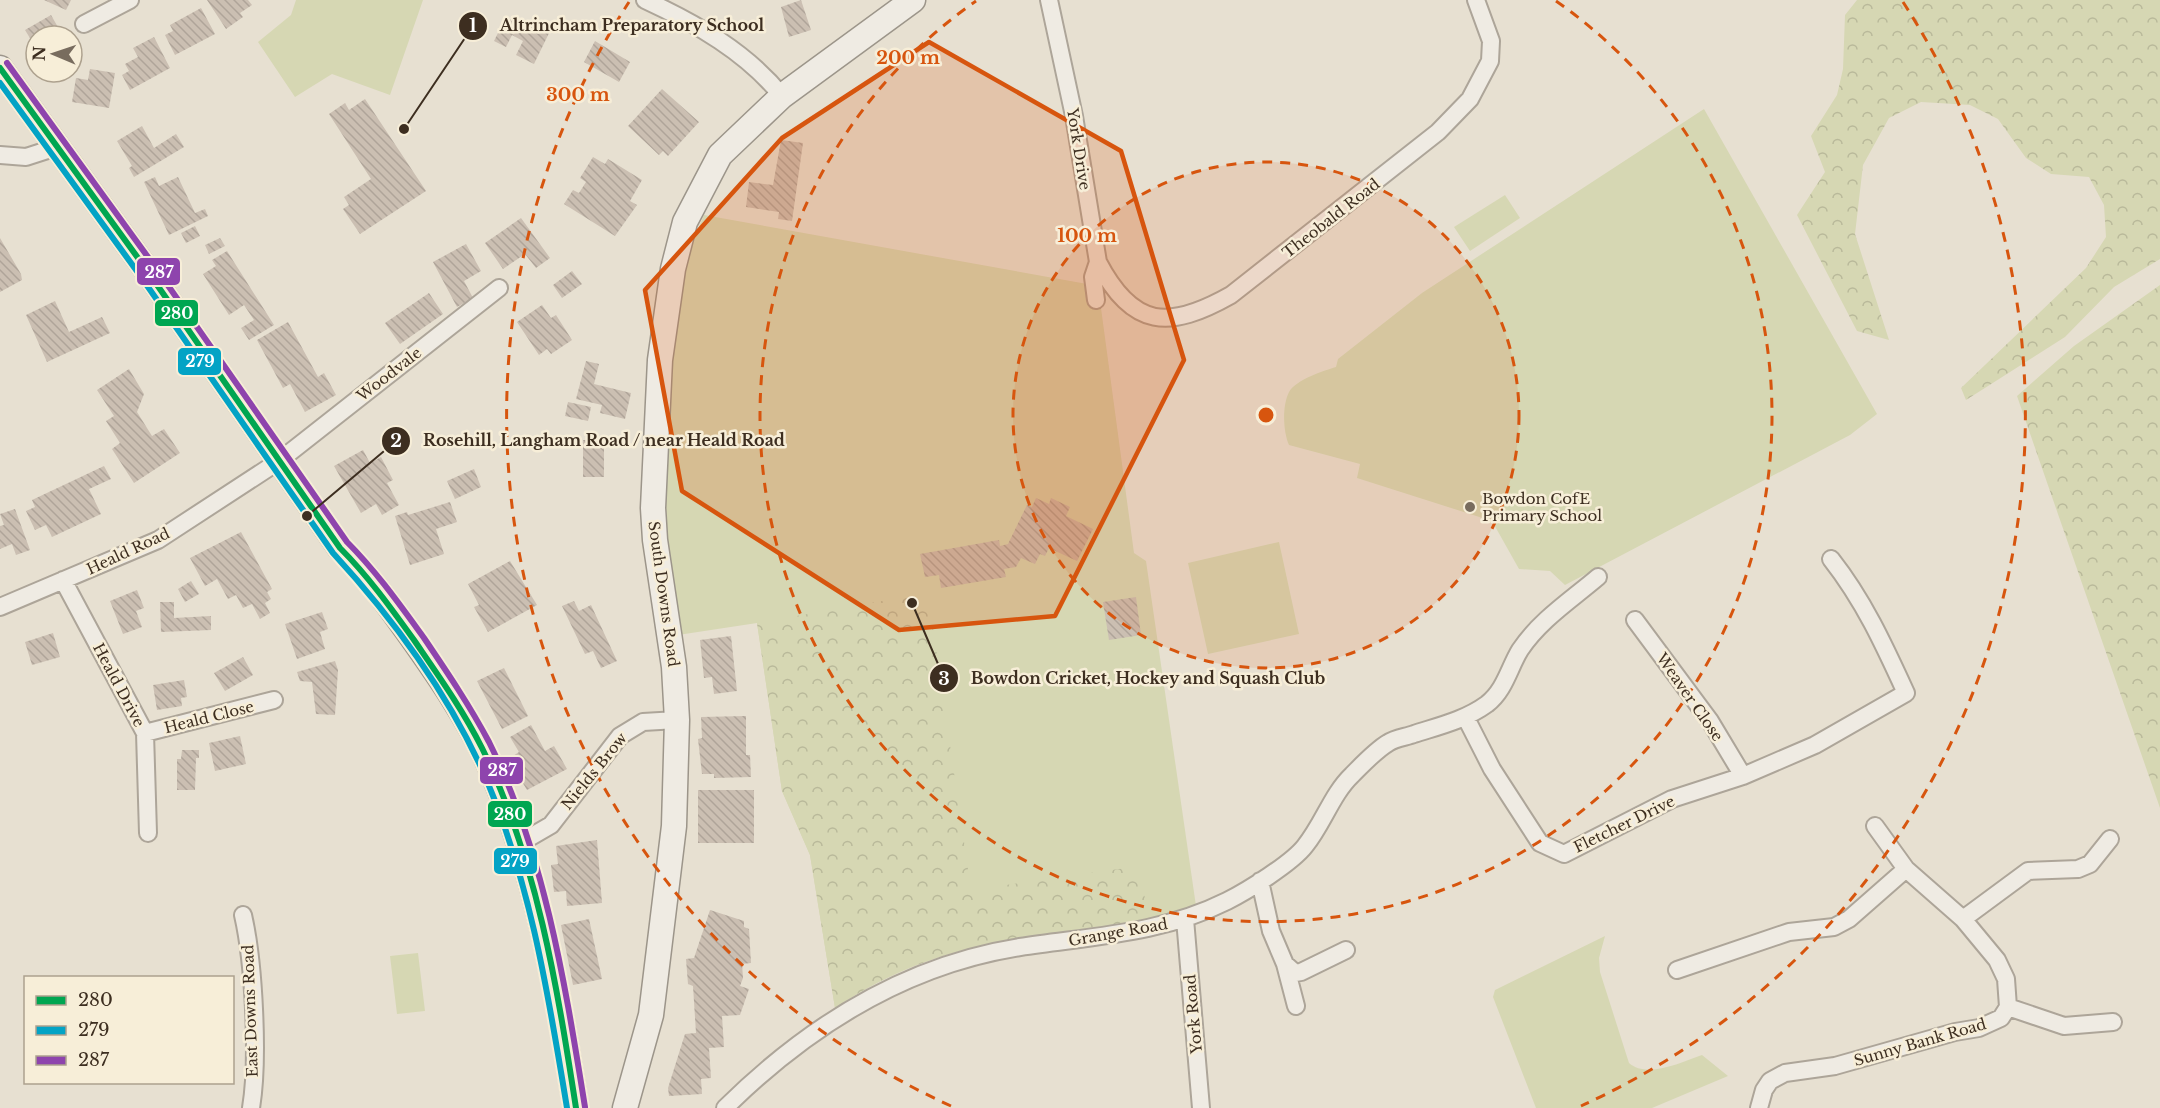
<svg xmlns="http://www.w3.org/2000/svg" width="2160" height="1108" font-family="'Libre Baskerville',serif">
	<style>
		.green { fill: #d6d7b3 }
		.forest { fill: url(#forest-crowns) }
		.building { fill: url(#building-back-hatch) }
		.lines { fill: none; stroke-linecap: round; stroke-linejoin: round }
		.minor-casing { stroke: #ada599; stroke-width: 20 }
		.secondary-casing { stroke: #9c958a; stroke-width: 27 }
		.minor { stroke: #efebe3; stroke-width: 16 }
		.secondary { stroke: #efebe3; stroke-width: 24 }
		.bus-1-casing { stroke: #f7eed8; stroke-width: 10 }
		.bus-2-casing { stroke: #f7eed8; stroke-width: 10 }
		.bus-3-casing { stroke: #f7eed8; stroke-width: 10 }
		.bus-1 { stroke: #00a651; stroke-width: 6 }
		.bus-2 { stroke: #03a3c5; stroke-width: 6 }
		.bus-3 { stroke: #8e44ad; stroke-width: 6 }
		.marked { fill: #d7550e; fill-opacity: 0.2; stroke: #d7550e; stroke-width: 4.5; stroke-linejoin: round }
		.ring { fill: none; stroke: #d7550e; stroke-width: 3; stroke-dasharray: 10 8 }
		.poi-dot { fill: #786c5e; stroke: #f7eed8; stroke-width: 2 }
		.labels { text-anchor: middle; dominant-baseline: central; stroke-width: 5; stroke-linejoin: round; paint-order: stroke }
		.street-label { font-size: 15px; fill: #3d2e20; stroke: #f7eed8 }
		.poi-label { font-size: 15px; fill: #3d2e20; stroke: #f7eed8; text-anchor: start }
		.centre { fill: #d7550e; stroke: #f7eed8; stroke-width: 3 }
		.ring-label { font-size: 18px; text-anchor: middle; font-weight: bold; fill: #d7550e; stroke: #f7eed8; stroke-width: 5; stroke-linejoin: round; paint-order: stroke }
		.leader { fill: none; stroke: #3d2e20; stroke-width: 2 }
		.callout-dot { fill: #3d2e20; stroke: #f7eed8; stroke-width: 2 }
		.mark-label { font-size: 18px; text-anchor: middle; font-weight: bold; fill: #fff }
		.callout-label { font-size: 16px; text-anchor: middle; font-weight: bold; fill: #3d2e20; stroke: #f7eed8; stroke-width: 5; stroke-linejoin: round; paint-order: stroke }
		.line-badge { stroke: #f7eed8; stroke-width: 2 }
		.badge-label { font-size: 16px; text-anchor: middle; font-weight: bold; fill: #fff }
	</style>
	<defs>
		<pattern id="forest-crowns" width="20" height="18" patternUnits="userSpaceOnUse" patternTransform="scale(1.5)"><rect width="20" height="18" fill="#d6d7b3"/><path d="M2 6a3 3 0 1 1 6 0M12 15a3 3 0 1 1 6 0" fill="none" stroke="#b9b99a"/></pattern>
		<pattern id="building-back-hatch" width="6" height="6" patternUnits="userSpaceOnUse" patternTransform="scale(1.5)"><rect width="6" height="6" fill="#cbbfb2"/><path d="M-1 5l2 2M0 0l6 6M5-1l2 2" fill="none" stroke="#afa499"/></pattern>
	</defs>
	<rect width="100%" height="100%" fill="#e7e0d1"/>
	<path class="green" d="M296,0H423L390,95L332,74L295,97L258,42L291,15Z
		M1704,109L1877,414L1850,435L1565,585L1550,571L1519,569L1492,521L1357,478L1360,464L1289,445C1283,431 1282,406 1289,392C1297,379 1323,371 1336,367L1338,359L1422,293Z
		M1505,195L1520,218L1470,251L1454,227Z
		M704,215L1098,286L1134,553L1146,561L1196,906C1138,925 1076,929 1016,938C950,949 891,970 835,1008L810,855L782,791L757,623L678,635C665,562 664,491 668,416C671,347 675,280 704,215Z
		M1279,542L1299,634L1208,654L1188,563Z
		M1605,936L1599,958L1600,972L1629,1063C1647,1079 1682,1062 1702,1055L1728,1076L1652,1108H1536L1493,997L1495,990Z
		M418,953L425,1011L397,1014L390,956Z"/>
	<path class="forest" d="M1857,0H2160V259L2114,287L2065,337L1966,400L1961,388L2086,268L2106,237L2104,205L2089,177L2051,174L2026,158L1998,119L1970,105L1921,102L1889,118L1863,165L1855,234L1889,340L1857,331L1797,215L1825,172L1811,136L1837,95L1843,69L1845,15Z
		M2160,285V808L2017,396L2074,346Z
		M928,593L971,890L1140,866L1148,919C1030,939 939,938 835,1008L810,855L782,791L757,623Z"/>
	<path class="building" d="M44,0H71L66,10Z
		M207,0H248L252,5L240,13L243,17L226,29Z
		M801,0L811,30L789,37L781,7Z
		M201,8L215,34L175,55L165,35L173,31L170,25Z
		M51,15L63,36H36V48L25,30Z
		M506,17L531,29L535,19L552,27L534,64L516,55L523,41L512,35L506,47L494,41Z
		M154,37L170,68L130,90L122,75L129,71L125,64L138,57L133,48Z
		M595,41L630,62L619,82L584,62Z
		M90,69L115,73L109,108L72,102L76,78L88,80Z
		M662,89L699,122L668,156L663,151L659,155L628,126Z
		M365,99L426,191L360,234L343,209L349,205L344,197L371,179L329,114L345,103L349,110Z
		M142,126L154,148L176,134L184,147L134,177L129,168L132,166L117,141Z
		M781,140L803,143L792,221L778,219L779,212L746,207L749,182L773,185Z
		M593,157L605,164L608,159L642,180L630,201L637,205L615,236L564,204L573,190L579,193L586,182L580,178Z
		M155,177L159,186L178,177L195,213L205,209L208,216L169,235L144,182Z
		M521,218L550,258L536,268L525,254L503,269L485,243Z
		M195,226L200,236L186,243L181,233Z
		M0,238L21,274L22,280L0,292Z
		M220,238L225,246L209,254L205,245Z
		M466,244L481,271L464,281L473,298L457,307L433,262Z
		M227,251L274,325L249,340L241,328L254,320L244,305L229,315L203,274L216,266L212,260Z
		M572,271L582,284L562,298L553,285Z
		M429,293L443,314L400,344L385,323Z
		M55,301L69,332L102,317L110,333L47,362L26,315Z
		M542,305L551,318L556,315L572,340L551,354L547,349L539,355L517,322Z
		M288,322L318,377L324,373L336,395L305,412L290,384L283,388L257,340Z
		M586,361L599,364L594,384L631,393L625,419L600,413L602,405L576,399Z
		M129,369L144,394L137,412L152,436L164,429L180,453L134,483L112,449L120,443L106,421L114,416L97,390Z
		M568,402L591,407L588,421L565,416Z
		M589,436H604V477H583V440H589Z
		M363,450L370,463L381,457L393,480L387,483L399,505L382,515L376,504L361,513L334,466Z
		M104,466L111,479L89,489L101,514L52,537L46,525L35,530L26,511L35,507L32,500Z
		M474,469L481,487L455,499L447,481Z
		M1036,498L1049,504L1051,498L1070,507L1066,516L1093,529L1077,561L1049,548L1045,556L1040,554L1035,564L1021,558L1016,567L1004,569L1006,577L941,588L939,575L925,577L920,554L999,540L1000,546L1008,544L1027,505L1032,507Z
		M450,502L457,522L436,529L444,554L410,565L395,516L407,512L408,515Z
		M15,509L30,550L16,555L12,544L0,549V526L4,525L0,514Z
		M241,532L272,589L267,592L271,599L265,603L270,613L260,619L252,604L243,608L236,595L228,599L217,579L205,586L190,558Z
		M510,561L537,605L488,632L474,607L479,605L468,584Z
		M191,581L199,594L185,602L178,589Z
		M137,590L144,608L136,611L142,627L123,634L110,601Z
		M1136,597L1141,635L1109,640L1103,602Z
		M574,601L579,611L591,605L617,661L601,668L593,651L585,654L562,606Z
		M160,602H174V618L211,616V630L161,632Z
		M322,612L328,629L320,632L325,649L297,659L285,624Z
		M53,633L60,657L32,665L25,642Z
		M731,636L737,691L714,694L712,677L704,678L700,640Z
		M243,657L253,675L225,691L214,673Z
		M335,661L338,670L335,715L316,714L312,682L300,681L297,672Z
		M504,668L528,716L502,729L477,681Z
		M184,680L187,697L181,698L182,706L157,710L153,685Z
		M746,716V755H750L751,777L714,778V774H702L698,739L702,738L701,717Z
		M531,725L545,751L554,746L567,769L527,790L518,775L522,772L513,756L519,752L510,737Z
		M240,736L246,764L215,771L209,743Z
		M182,750H199V758H196L195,790H177V759H181Z
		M698,790H754V843H698Z
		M597,840L602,903L567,906L566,891L554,892L551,865L558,864L556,846Z
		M710,910L744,921V927L749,929L751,963L742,964L743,978L740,986L749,989L740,1015L722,1016L724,1047L709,1048L711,1078L701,1079L702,1094L669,1096L668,1088L685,1034L696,1033L693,986L688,984L686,959L694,958Z
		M589,919L602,979L573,985L561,925Z"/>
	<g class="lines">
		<g class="minor-casing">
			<path id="minor" d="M645,0C697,24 746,52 782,96
				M1049,0L1074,116L1098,262L1093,277L1096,300
				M84,24L130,0
				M0,155L26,157L57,147
				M1098,262C1133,329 1169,330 1231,295L1438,132L1470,99L1490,61L1491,41L1476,0
				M63,580L145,733L148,833
				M0,607L158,540L279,461L499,288
				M1635,620L1710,721L1743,776
				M1466,718L1492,769L1540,843L1564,854L1672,799L1743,776L1815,745L1906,693C1884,645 1864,601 1831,559
				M145,733L274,700
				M520,843L551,825L620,736L643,722L677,720
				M1260,881L1271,931L1285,964L1296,1006
				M243,915C254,963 259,1060 251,1108
				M1185,919L1201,1108
				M1963,919L2028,871L2078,869L2090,864L2110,839
				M1285,964L1295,973L1301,972L1346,950
				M1677,970L1789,932L1834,927L1849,919L1906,869
				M2008,1007L2064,1026L2113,1022
				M725,1108C807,1027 905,965 1020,947C1092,936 1161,934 1227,901C1247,891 1292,863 1305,846C1323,824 1332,794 1352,775C1363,764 1376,750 1388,743C1395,738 1406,737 1414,734C1439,726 1465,720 1487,704C1505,690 1509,668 1520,650C1540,620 1571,600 1598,577
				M1759,1108L1764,1090L1770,1081L1785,1073L1835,1066L1955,1032L1979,1028L2001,1018L2008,1007L2006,979L1997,960L1963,919L1906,869L1875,826"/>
		</g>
		<g class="secondary-casing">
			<path id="secondary" d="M0,68L146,269L340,548C367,574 389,605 411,636C440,677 469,719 489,764C537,872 558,992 576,1108
				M625,1108L651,1015L674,826L677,720L674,667L655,540L653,508L660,360L673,269L685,222L720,155L782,96L913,0"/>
		</g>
		<use href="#minor" class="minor"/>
		<use href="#secondary" class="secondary"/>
		<g class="bus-1-casing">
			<path id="bus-1" d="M0,68L146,269L340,548C368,576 391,608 414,640C438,675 463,710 482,748C537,860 557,986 576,1108"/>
		</g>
		<g class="bus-2-casing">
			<path id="bus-2" d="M0,83L139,274L333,553C390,615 444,688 480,765C529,873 548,992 567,1108"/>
		</g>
		<g class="bus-3-casing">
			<path id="bus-3" d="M7,63L153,264L347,542C376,571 400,605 424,638C447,672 470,706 489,742C545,855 565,984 585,1107"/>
		</g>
		<use href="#bus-1" class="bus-1"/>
		<use href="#bus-2" class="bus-2"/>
		<use href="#bus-3" class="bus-3"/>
	</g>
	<path class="marked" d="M929,42L1121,151L1184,360L1055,616L899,630L682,491L645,290L782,138Z"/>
	<circle cx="1266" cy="415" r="253" fill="#d7550e" fill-opacity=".12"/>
	<g class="ring">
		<circle cx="1266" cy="415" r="253"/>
		<path d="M1556 1A506 506 0 1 1 976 1"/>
		<path d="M951 1106A759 759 0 0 1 629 2M1903 2A759 759 0 0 1 1581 1106"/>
	</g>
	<circle class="poi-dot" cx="1470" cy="507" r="6"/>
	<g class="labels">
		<g class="street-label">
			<text transform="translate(1079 149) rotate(81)">York Drive</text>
			<text transform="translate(1331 218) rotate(-38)">Theobald Road</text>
			<text transform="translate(389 374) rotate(-38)">Woodvale</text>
			<text transform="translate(128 551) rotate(-25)">Heald Road</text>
			<text transform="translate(664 594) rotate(82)">South Downs Road</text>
			<text transform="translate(119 685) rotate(62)">Heald Drive</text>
			<text transform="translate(1690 697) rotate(55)">Weaver Close</text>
			<text transform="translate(209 717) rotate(-14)">Heald Close</text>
			<text transform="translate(594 771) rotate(-51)">Nields Brow</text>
			<text transform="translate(1624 824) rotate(-26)">Fletcher Drive</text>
			<text transform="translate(1118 932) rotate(-10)">Grange Road</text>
			<text transform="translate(250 1011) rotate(-92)">East Downs Road</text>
			<text transform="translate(1193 1014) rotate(-95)">York Road</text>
			<text transform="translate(1920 1042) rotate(-16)">Sunny Bank Road</text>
		</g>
		<g class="poi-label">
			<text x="1482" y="498">Bowdon CofE<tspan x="1482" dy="17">Primary School</tspan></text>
		</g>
	</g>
	<circle cx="1266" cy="415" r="9" class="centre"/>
	<g class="ring-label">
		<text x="908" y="64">200 m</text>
		<text x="578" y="101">300 m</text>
		<text x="1087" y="242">100 m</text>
	</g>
	<path class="leader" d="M404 129L473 26M307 516L396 441M912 603L944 678"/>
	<g class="callout-dot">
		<circle cx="404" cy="129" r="6"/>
		<circle cx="307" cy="516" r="6"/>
		<circle cx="912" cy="603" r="6"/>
		<circle cx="473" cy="26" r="15"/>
		<circle cx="396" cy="441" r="15"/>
		<circle cx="944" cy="678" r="15"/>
	</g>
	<g class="mark-label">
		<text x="473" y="32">1</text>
		<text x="396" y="447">2</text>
		<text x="944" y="685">3</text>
	</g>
	<g class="callout-label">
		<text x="632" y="31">Altrincham Preparatory School</text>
		<text x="604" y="446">Rosehill, Langham Road / near Heald Road</text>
		<text x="1148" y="684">Bowdon Cricket, Hockey and Squash Club</text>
	</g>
	<g class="line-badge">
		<rect x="136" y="257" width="45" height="29" rx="6" fill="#8e44ad"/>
		<rect x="154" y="299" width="45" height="28" rx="6" fill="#00a651"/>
		<rect x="177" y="347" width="45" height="29" rx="6" fill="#03a3c5"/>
		<rect x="479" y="756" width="45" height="29" rx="6" fill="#8e44ad"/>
		<rect x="487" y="800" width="46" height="28" rx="6" fill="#00a651"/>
		<rect x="493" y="847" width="45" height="28" rx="6" fill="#03a3c5"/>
	</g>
	<g class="badge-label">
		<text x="159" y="278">287</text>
		<text x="177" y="319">280</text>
		<text x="200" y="367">279</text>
		<text x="502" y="776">287</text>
		<text x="510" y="820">280</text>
		<text x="515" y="867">279</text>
	</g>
	<rect x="24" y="976" width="210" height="108" fill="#f7eed8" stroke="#ada18e" stroke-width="1.5"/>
	<rect x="36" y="996" width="30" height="9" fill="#00a651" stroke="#ada18e" stroke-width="1.5"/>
	<text x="78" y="1006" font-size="18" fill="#3d2e20">280</text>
	<rect x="36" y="1026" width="30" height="9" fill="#03a3c5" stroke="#ada18e" stroke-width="1.5"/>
	<text x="78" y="1036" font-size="18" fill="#3d2e20">279</text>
	<rect x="36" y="1056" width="30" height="9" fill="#8e44ad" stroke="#ada18e" stroke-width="1.5"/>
	<text x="78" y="1066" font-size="18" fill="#3d2e20">287</text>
	<g transform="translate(54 54) rotate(272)"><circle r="28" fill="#f7eed8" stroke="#ada18e" stroke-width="1.5"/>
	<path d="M0-4.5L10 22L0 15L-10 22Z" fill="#786c5e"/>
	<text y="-9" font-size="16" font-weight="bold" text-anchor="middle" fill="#3d2e20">N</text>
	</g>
</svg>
